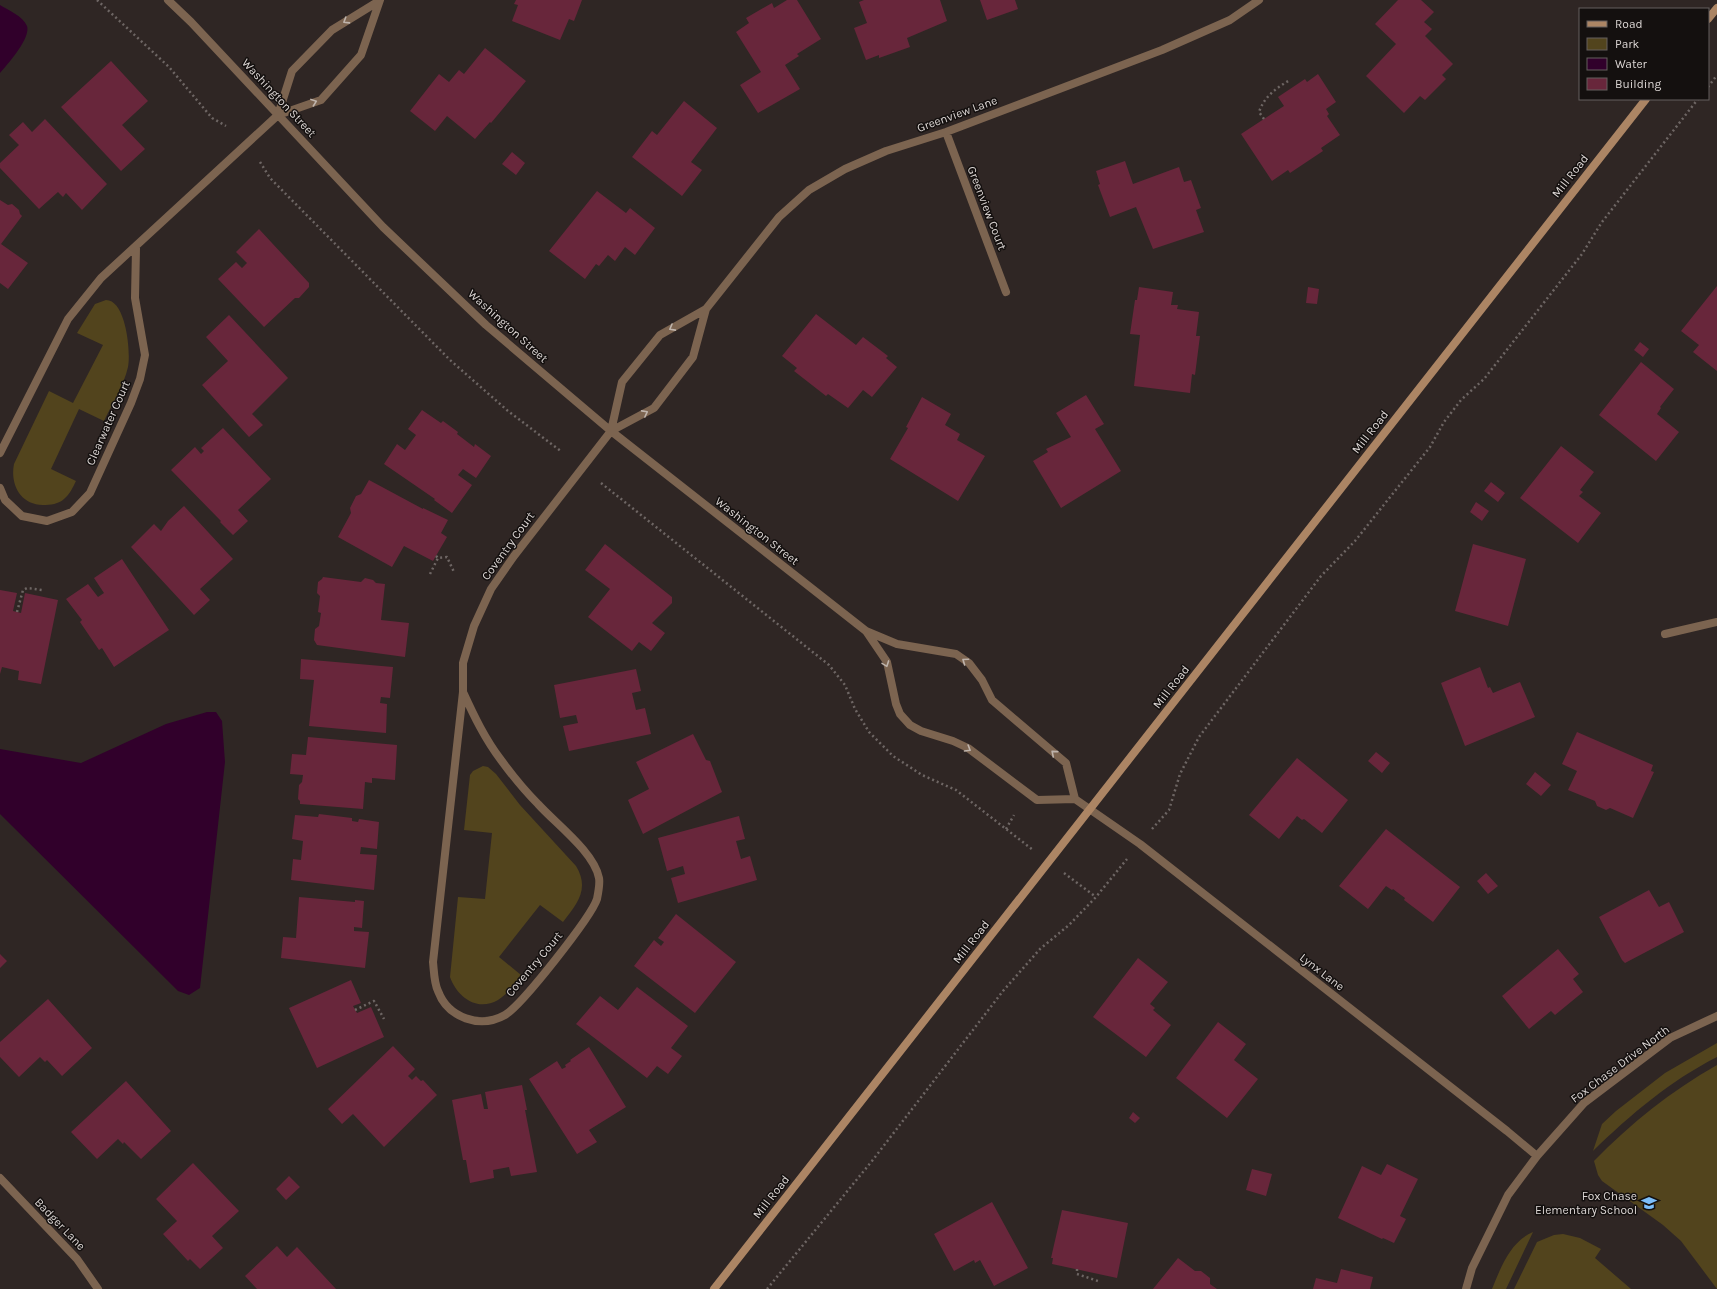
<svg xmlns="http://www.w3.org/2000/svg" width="1717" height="1289" font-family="Karla,sans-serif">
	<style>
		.green { fill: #52441d }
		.water { fill: #31002b }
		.building { fill: #68263b }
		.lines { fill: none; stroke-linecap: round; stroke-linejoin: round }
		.path { stroke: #6e6664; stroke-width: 2.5; stroke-dasharray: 2 3; stroke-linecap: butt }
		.street { stroke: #7c6450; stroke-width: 8 }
		.secondary { stroke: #ac8564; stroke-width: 8 }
		.oneway { stroke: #bfb4ac }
		.labels { text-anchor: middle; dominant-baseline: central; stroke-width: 3; stroke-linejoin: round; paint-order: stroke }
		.street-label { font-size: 12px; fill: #dcd6d4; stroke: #14100f }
		.poi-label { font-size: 12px; fill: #dcd6d4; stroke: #14100f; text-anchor: end }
	</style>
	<rect width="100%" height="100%" fill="#2f2624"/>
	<path class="green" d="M106,300C126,300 131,352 128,367C124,385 112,404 104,421L79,409L51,469L76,481C73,487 70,494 64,499C59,504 50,505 43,505C20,505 10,484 14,464L49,391L73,403L103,345L77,333L95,304Z
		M483,766L488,767L496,774L520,805L576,866C590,889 577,904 563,922L540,905L499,957L521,975C515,983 507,995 498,1000C477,1012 457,997 450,977L458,897L485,899L492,833L464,830L470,775L473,771Z
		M1717,1043V1057C1670,1081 1631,1114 1593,1151L1602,1124L1616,1111L1665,1073Z
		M1717,1065V1289L1681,1241L1663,1225L1602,1181L1598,1175L1594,1161C1631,1123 1671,1091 1717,1065Z
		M1533,1232L1506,1289H1492C1501,1267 1510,1242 1533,1232Z
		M1563,1234L1580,1238L1601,1249L1595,1258L1631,1289H1514L1537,1242L1554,1235Z"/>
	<path class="water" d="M0,5C8,10 23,16 27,26C31,38 8,64 0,73Z
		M207,712H216L222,721L225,762L200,988L189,995L178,991L0,814V749L81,763L166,724Z"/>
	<path class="building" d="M516,0H582L574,21L569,19L560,40L512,21L518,5L514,4Z
		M787,0H797L821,39L797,54L799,56L785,65L800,89L758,113L740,85L761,72L736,32L749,23L746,18L772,3L774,8Z
		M864,0H940L947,21L907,38L910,47L879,58V55L866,60L854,28L867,23L859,2Z
		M980,0H1015L1018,9L987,20Z
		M1398,0H1421L1434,12L1424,22L1432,29L1425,36L1453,64L1442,75L1446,79L1425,100L1420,96L1404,113L1366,76L1396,44L1375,24Z
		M485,48L526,81L491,123L490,122L475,139L447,116L435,131L410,111L439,74L449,82L459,70L464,74Z
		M111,61L148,101L122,125L145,149L121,171L61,107Z
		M1318,74L1336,102L1326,109L1329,114L1327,116L1340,135L1321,148L1323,151L1290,173L1288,170L1272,181L1241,134L1284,106L1278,97L1305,79L1307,82Z
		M684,101L717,128L691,162L702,170L682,196L632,157L652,131L657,135Z
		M45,119L107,184L82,210L66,193L63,197L58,192L39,209L0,168V163L19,145L9,135L23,122L32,132Z
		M512,152L525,163L516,175L502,164Z
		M1125,161L1133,184L1179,167L1184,182L1191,180L1201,208L1196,210L1204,232L1153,249L1136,207L1110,217L1098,185L1100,184L1096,171Z
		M597,191L626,213L630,208L655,228L635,255L625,247L615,261L608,255L599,266L596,264L585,279L549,251Z
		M0,200L8,205L12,204L19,210L20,214L22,216L1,244L28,263L8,289L0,283Z
		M259,229L309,283V287L299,298H295L264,327L218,279L236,262L242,268L247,263L236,252Z
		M1717,286V371L1693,352L1699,345L1681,331Z
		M1139,287L1173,292L1171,305H1178L1177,309L1199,312L1196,336H1200L1195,375L1192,374L1190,393L1134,386L1140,335L1130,334L1135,300H1137Z
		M1308,287L1319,289L1317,304L1306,303Z
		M816,314L856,345L863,337L888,356L886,358L897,367L872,397L863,390L848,408L828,394L826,396L794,371L797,368L782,356Z
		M229,315L288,378L252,414L263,425L249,437L202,385L228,361L206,337Z
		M1640,342L1649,349L1643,357L1634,350Z
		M1641,362L1674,389L1660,407L1661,408L1657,414L1679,432L1656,461L1599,415Z
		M1086,395L1104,424L1095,429L1121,471L1061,508L1033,461L1048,452L1046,449L1071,437L1056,413Z
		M922,397L951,414L945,425L960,434L957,440L985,456L958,501L890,459L908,428L906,427Z
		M422,410L441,423L443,421L458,432L457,434L474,447L475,444L491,456L476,478L463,469L458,475L472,485L452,513L434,500L435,499L384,464L397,444L405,450L416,435L408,429Z
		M223,428L271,479L238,510L248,521L233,535L220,522L221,521L171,470L195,447L201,454L204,451L201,448Z
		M1561,446L1594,472L1580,490L1583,492L1579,496L1601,513L1578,543L1520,498Z
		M369,480L423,509V508L448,520L441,533L447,537L433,561L404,546L392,567L338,537L351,513L350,508L356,496L361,494Z
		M1491,482L1505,493L1498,502L1484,491Z
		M1476,502L1489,511L1482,521L1470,512Z
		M184,506L233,559L200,589L210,600L194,615L131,547L154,524L161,531L168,521Z
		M605,544L672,597V603L652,623L665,633L651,651L639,642L632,651L588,617L610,589L585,570Z
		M1473,544L1526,559L1508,626L1455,611Z
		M122,559L169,630L114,667L102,648L99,650L80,622L82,620L66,599L88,584L98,597L104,593L94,578Z
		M323,577L361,582L365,578L373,580L376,583L385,584L381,620L409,623L405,657L317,645L314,640L315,629L319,626L321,613L318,612L320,596L317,593L318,582L322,579Z
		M0,590L17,593L13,611L21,613L25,593L58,600L41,684L18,680L19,671L2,667L0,674Z
		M301,659L393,667L390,698L381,697L380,703L387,704L386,733L309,726L314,680L300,679Z
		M1480,667L1488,688L1490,687L1493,693L1520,682L1535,717L1465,746L1441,683Z
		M636,669L641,691L632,693L636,710L645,708L651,734L569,751L563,726L578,723L576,715L560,718L554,685Z
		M1577,732L1653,765L1651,771L1654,772L1633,818L1610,808L1606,810L1597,806L1595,801L1568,790L1577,771L1562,764Z
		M693,734L706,760L710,761L722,792L643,834L628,800L649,789L636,762Z
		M308,737L397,745L395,780L372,778V783L365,782L363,809L300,804V801L298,799L299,785L302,782L303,775L290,774L292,754L306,755Z
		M1376,752L1390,763L1382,773L1368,761Z
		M1297,758L1348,800L1322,833L1304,819L1302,820L1297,816L1279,839L1249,815Z
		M1535,772L1551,785L1541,796L1526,784Z
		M319,814L352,818V821L358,822L359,819L379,822L377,849L361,847L360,854L377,855L374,890L291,880L293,859L301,860L303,841L292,839L295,815L318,817Z
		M739,816L745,839L736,841L741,859L750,856L757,880L678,903L671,878L685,874L683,866L667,871L658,838Z
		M1386,829L1460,887L1433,922L1404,900L1405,898L1393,889L1392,890L1386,886L1368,909L1339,886Z
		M1486,873L1498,886L1488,894L1477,881Z
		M1649,890L1659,907L1669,902L1684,932L1625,963L1622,960L1599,917Z
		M299,897L355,902V900L364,901L362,928L354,927V931L369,932L365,968L281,958L283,937L296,938Z
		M676,914L736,962L695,1013L634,966L654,940L661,946L664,942L658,938Z
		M1558,949L1579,974L1573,979L1583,992L1555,1015L1551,1011L1529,1029L1502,996Z
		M0,954L7,961L0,968Z
		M1138,958L1168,982L1150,1004L1155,1008L1153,1010L1171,1025L1146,1057L1093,1017Z
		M351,980L361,1003L353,1006L357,1013L371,1007L384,1037L317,1068L289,1008Z
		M637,987L688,1026L671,1048L682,1056L668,1074L657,1066L647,1078L576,1024L600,996L618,1010Z
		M48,999L92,1048L62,1076L47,1060L45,1062L40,1057L19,1077L0,1057V1042Z
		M1218,1022L1246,1044L1234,1060L1258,1079L1227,1118L1176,1078Z
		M393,1046L415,1069L408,1076L412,1080L416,1076L421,1081L423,1080L437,1095L384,1147L353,1114L342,1124L328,1109Z
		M589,1047L626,1107L589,1130L597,1142L577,1154L529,1079L557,1061L562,1069L566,1067L565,1065L571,1061L570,1060Z
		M126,1081L171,1131L141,1159L124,1142L123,1144L118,1139L97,1159L71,1132Z
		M522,1085L527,1110H525L537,1172L511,1176L509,1167L493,1170L494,1178L470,1183L466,1160H463L452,1100L481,1094L484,1109H488L485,1092Z
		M1133,1112L1140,1118L1135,1123L1129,1118Z
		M193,1163L239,1211L212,1236L223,1248L200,1269L190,1259L188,1261L163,1234L177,1221L156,1199Z
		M1387,1164L1418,1179L1400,1216L1406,1219L1394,1243L1383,1238L1382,1239L1338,1218L1362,1166L1381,1175Z
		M1252,1169L1272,1174L1266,1196L1246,1190Z
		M289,1176L300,1187L286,1200L276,1189Z
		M992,1202L1028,1268L994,1286L980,1260L975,1263L974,1260L954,1271L934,1234Z
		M1062,1210L1128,1223L1117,1278L1052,1264L1053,1258H1051Z
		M277,1246L287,1257L297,1247L336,1289H257L245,1276Z
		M1178,1258L1195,1271H1201L1210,1278V1284L1217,1289H1153Z
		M1341,1269L1373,1277L1370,1289H1313L1316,1278L1337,1283Z"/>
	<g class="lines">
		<path class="path" d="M97,0L169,67L212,118L226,126
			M1708,87L1717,75
			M1264,119L1259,112C1264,97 1276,88 1290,80
			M260,162L270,178L450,360L508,411L562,452
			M601,483L829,665L845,685L855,709L869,732L893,756L922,775L956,790L1033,850
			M436,556L438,558L447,557L454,572
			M430,574L438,558
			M17,612L23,590L27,588L42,590
			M1006,829L1014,815
			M1152,829L1169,810L1180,774L1199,737L1321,576L1355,541L1430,447L1444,422L1461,400L1484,379L1582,254L1602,222L1698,99
			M1064,873L1096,897
			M355,1010L374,1001L384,1019
			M1077,1269V1274L1098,1281
			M767,1289L872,1161L1003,991L1040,949L1069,925L1096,897L1127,859"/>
		<path class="street" d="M168,0L191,22L383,227L486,325L611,431L866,631L897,644L956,654L969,663L982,680L992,700L1066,763L1075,799
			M278,115L292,71L332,30L379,1
			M946,132L1006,292
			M611,431L654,408L693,357L706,309
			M0,453L68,319L101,278L278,115L321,100L361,55L380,0
			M0,488L5,500L22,516L47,521L72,512L90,493L131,403L140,379L145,355L135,298L136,248
			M866,631L887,662L896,704L900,714L910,725L921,731L953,741L968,748L1037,800L1075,799L1140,844L1507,1131L1537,1156
			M1665,634L1717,622
			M463,692V663L474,626L491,589L514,556L611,431L622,382L660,335L706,309L779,217L809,190L845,169L886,151L946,132L1162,50L1230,20L1259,0
			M463,692C474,716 485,739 501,760C512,775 525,791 538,804C556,824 594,852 599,878C600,883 598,894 597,899C591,917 522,1005 505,1015C480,1029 448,1018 438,991C434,983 434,971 433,962Z
			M0,1178L77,1259L98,1289
			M1466,1289L1472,1268L1508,1195L1537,1156L1584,1103L1670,1038L1717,1016"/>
		<path class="secondary" d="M1708,19L1717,8
			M714,1289L1646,99"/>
	</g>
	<defs><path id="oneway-chevron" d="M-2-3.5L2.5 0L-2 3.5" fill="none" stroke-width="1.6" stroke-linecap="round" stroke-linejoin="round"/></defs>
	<g class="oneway">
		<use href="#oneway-chevron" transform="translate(346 21) rotate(148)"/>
		<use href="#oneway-chevron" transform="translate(314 102) rotate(-20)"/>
		<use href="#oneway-chevron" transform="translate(672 328) rotate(151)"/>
		<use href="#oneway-chevron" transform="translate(645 413) rotate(-28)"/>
		<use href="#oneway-chevron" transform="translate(965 661) rotate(-145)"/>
		<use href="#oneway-chevron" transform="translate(886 664) rotate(70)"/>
		<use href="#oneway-chevron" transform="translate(968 749) rotate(31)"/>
		<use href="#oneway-chevron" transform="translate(1054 753) rotate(-140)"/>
	</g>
	<defs>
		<g id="school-bare" transform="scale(1.2)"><path d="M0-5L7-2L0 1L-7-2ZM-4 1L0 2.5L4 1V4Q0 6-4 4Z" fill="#7cbef9" stroke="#14100f" stroke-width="2.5" paint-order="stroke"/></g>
	</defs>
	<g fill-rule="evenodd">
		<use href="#school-bare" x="1649" y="1203"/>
	</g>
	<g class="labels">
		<g class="street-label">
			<text transform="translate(279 98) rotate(47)">Washington Street</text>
			<text transform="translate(957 114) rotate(-20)">Greenview Lane</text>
			<text transform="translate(1570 176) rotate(-52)">Mill Road</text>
			<text transform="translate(987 208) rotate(69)">Greenview Court</text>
			<text transform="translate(508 326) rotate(42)">Washington Street</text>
			<text transform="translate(108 423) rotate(-66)">Clearwater Court</text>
			<text transform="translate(1370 432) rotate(-52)">Mill Road</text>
			<text transform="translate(757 531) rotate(38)">Washington Street</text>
			<text transform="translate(508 546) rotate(-54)">Coventry Court</text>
			<text transform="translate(1171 687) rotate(-52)">Mill Road</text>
			<text transform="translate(971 942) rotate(-52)">Mill Road</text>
			<text transform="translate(534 964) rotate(-50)">Coventry Court</text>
			<text transform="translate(1322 972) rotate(38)">Lynx Lane</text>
			<text transform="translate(1620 1064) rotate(-37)">Fox Chase Drive North</text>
			<text transform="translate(771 1197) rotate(-52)">Mill Road</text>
			<text transform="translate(60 1224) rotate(46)">Badger Lane</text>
		</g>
		<g class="poi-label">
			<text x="1637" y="1196">Fox Chase<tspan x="1637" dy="14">Elementary School</tspan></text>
		</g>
	</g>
	<rect x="1579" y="8" width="130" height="92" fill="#14100f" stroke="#645f5e"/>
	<rect x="1587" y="21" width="20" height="6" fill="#ac8564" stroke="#645f5e"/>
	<text x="1615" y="28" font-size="12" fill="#dcd6d4">Road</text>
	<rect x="1587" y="38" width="20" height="12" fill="#52441d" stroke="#645f5e"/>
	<text x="1615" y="48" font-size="12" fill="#dcd6d4">Park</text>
	<rect x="1587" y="58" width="20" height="12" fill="#31002b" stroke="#645f5e"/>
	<text x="1615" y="68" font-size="12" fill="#dcd6d4">Water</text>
	<rect x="1587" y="78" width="20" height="12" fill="#68263b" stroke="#645f5e"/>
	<text x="1615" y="88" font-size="12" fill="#dcd6d4">Building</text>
</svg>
